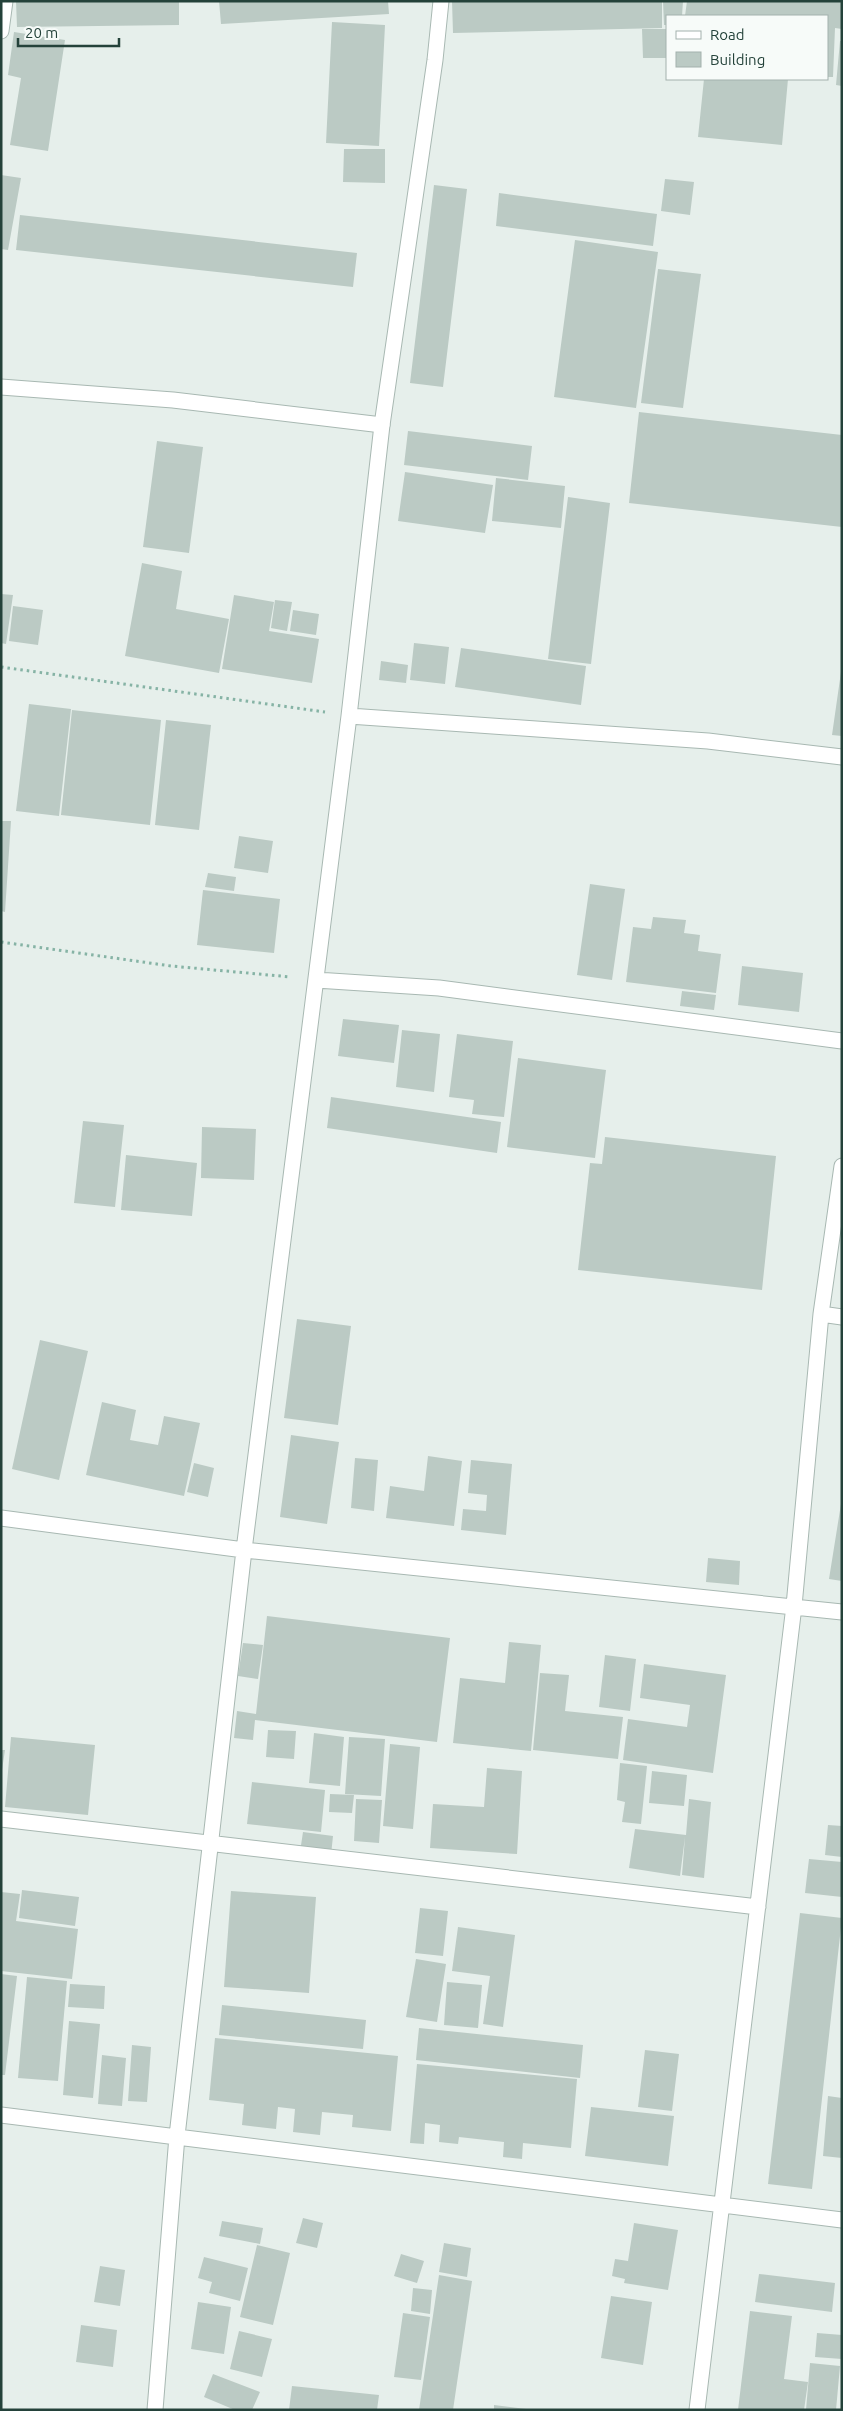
<svg xmlns="http://www.w3.org/2000/svg" width="843" height="2411" font-family="Ubuntu,sans-serif">
	<style>
		.building { fill: #bbcac4 }
		.lines { fill: none; stroke-linecap: round; stroke-linejoin: round }
		.lane-casing { stroke: #a8b8b2; stroke-width: 17 }
		.street-casing { stroke: #a8b8b2; stroke-width: 17 }
		.path { stroke: #86b3a5; stroke-width: 3; stroke-dasharray: 2.5 4; stroke-linecap: butt }
		.lane { stroke: #fff; stroke-width: 15 }
		.street { stroke: #fff; stroke-width: 15 }
	</style>
	<rect width="100%" height="100%" fill="#e6efeb"/>
	<path class="building" d="M16,1H179V25L17,27Z
		M219,1H388L389,14L221,24Z
		M452,1H662V28L453,33Z
		M663,1H683L682,16H667V25H664Z
		M687,1H842V29L835,28L833,77H827V16H685Z
		M332,22L385,25L379,146L326,143Z
		M642,29H667V58H643Z
		M14,32L65,40L48,151L10,145L21,78L8,75Z
		M840,41H842V86L836,85Z
		M704,79H788L782,145L698,137Z
		M344,149H385V183L343,182Z
		M1,175L21,178L8,250L1,249Z
		M665,179L694,182L690,215L661,211Z
		M434,185L467,189L443,387L410,383Z
		M499,193L657,214L653,246L496,226Z
		M20,215L357,253L353,287L16,250Z
		M575,240L658,252L636,408L554,397Z
		M658,269L701,274L683,408L641,403Z
		M639,412L842,435V527L629,503Z
		M408,431L532,446L528,480L404,465Z
		M157,441L203,447L189,553L143,547Z
		M405,472L493,485L485,533L398,521Z
		M496,478L565,486L561,528L492,521Z
		M568,497L610,503L591,664L548,659Z
		M142,563L182,571L176,609L229,619L219,673L125,656Z
		M1,594L13,595L6,644L1,643Z
		M234,595L274,602L269,631L319,639L312,683L222,669Z
		M275,600L292,602L287,631L271,628Z
		M13,606L43,610L38,645L9,641Z
		M293,610L319,614L316,635L290,631Z
		M414,643L449,647L445,684L410,680Z
		M461,648L586,666L581,705L455,687Z
		M381,661L408,665L406,683L379,680Z
		M841,672H842V736L832,735Z
		M29,704L71,709L59,816L16,811Z
		M72,710L161,720L150,825L61,815Z
		M166,720L211,725L199,830L155,825Z
		M1,821H11L5,912L1,911Z
		M239,836L273,841L268,873L234,868Z
		M208,873L236,877L234,891L205,887Z
		M590,884L625,889L612,980L577,975Z
		M203,890L280,899L274,953L197,945Z
		M653,917L686,920L684,933L700,935L698,951L721,954L716,993L626,982L633,927L651,929Z
		M742,966L803,973L799,1012L738,1005Z
		M682,991L716,995L714,1010L680,1006Z
		M343,1019L399,1025L394,1063L338,1056Z
		M402,1030L440,1034L434,1092L396,1087Z
		M457,1034L513,1041L504,1117L472,1114L474,1100L449,1097Z
		M518,1058L606,1070L595,1158L507,1147Z
		M331,1097L501,1122L497,1153L327,1128Z
		M83,1121L124,1125L115,1207L74,1203Z
		M202,1127L256,1129L254,1180L201,1178Z
		M605,1137L776,1156L762,1290L578,1270L590,1163L602,1164Z
		M126,1155L197,1163L192,1216L121,1210Z
		M297,1319L351,1326L338,1425L284,1418Z
		M40,1340L88,1351L59,1480L12,1469Z
		M102,1402L136,1410L130,1440L158,1445L164,1416L200,1423L184,1496L86,1475Z
		M291,1435L339,1442L327,1524L280,1517Z
		M428,1456L462,1461L454,1526L386,1518L390,1486L424,1491Z
		M355,1458L378,1460L374,1511L351,1508Z
		M471,1460L512,1464L506,1535L461,1530L463,1509L486,1511L487,1495L468,1493Z
		M194,1463L214,1468L208,1497L187,1492Z
		M841,1504H842V1581L829,1579Z
		M708,1558L740,1561L739,1585L706,1582Z
		M267,1616L450,1638L437,1742L255,1720L253,1740L234,1738L237,1711L256,1714Z
		M509,1642L541,1645L531,1751L453,1743L460,1678L505,1683Z
		M243,1643L263,1645L258,1679L238,1676Z
		M605,1655L636,1659L630,1711L599,1707Z
		M644,1664L726,1675L713,1773L623,1760L628,1719L687,1727L690,1705L640,1698Z
		M540,1673L569,1675L565,1711L623,1717L618,1759L533,1750Z
		M268,1730L296,1731L294,1759L266,1757Z
		M314,1733L344,1737L340,1786L309,1783Z
		M11,1737L95,1745L88,1815L5,1807Z
		M349,1737L385,1739L381,1796L345,1794Z
		M390,1744L420,1747L413,1829L383,1826Z
		M1,1750H5L2,1770H1Z
		M620,1763L647,1766L641,1824L622,1822L625,1802L617,1800Z
		M487,1768L522,1771L517,1854L430,1848L433,1804L484,1807Z
		M652,1771L687,1775L684,1806L649,1803Z
		M252,1782L325,1790L321,1832L247,1824Z
		M330,1794L354,1795L352,1813L329,1812Z
		M356,1799L382,1800L379,1843L354,1841Z
		M689,1799L711,1802L704,1878L682,1875L685,1837L680,1876L629,1868L635,1829L686,1835Z
		M828,1825L842,1826V1857L825,1855Z
		M303,1832L333,1836L331,1855L300,1852Z
		M809,1859L842,1862V1897L805,1893Z
		M22,1890L79,1897L75,1926L19,1918Z
		M231,1891L316,1897L309,1993L224,1987Z
		M1,1892L20,1894L16,1921L78,1929L72,1979L1,1971Z
		M420,1908L448,1911L443,1956L415,1953Z
		M800,1913L842,1918L812,2189L768,2184Z
		M458,1927L515,1935L503,2027L483,2024L490,1976L452,1971Z
		M416,1959L446,1964L437,2022L406,2017Z
		M1,1974L17,1976L5,2075H1Z
		M27,1977L67,1981L58,2081L18,2078Z
		M447,1982L482,1985L478,2028L444,2025Z
		M70,1984L105,1986L104,2009L68,2007Z
		M222,2005L366,2020L363,2049L219,2035Z
		M69,2021L100,2024L93,2098L63,2095Z
		M419,2028L583,2045L580,2078L416,2060Z
		M215,2038L398,2056L391,2131L352,2127L353,2115L322,2112L320,2135L293,2132L295,2109L278,2107L276,2129L242,2125L244,2104L209,2100Z
		M132,2045L151,2047L147,2102L128,2101Z
		M645,2050L679,2054L672,2111L638,2107Z
		M102,2055L126,2058L122,2106L98,2104Z
		M417,2064L577,2079L571,2148L523,2143L522,2159L503,2157L504,2142L459,2137L458,2144L439,2142L440,2125L425,2123L424,2144L410,2143Z
		M828,2096L842,2098V2158L823,2156Z
		M591,2107L674,2116L668,2166L585,2156Z
		M303,2218L323,2223L317,2248L296,2243Z
		M222,2221L263,2228L260,2244L219,2236Z
		M634,2223L678,2230L668,2290L624,2283L625,2279L612,2276L615,2259L628,2261Z
		M444,2243L471,2248L467,2277L439,2272Z
		M257,2245L290,2253L273,2325L240,2317Z
		M401,2254L424,2261L417,2283L394,2276Z
		M204,2257L248,2268L240,2301L209,2293L212,2282L198,2278Z
		M100,2266L125,2270L120,2306L94,2302Z
		M759,2274L835,2283L832,2312L755,2302Z
		M439,2275L472,2281L453,2410H419Z
		M413,2288L432,2290L430,2314L411,2311Z
		M611,2296L652,2302L643,2365L601,2358Z
		M198,2302L231,2307L224,2354L191,2349Z
		M750,2311L792,2316L784,2379L808,2382L804,2410H738Z
		M403,2313L430,2317L421,2380L394,2377Z
		M81,2325L117,2330L113,2367L76,2362Z
		M239,2331L272,2339L262,2377L230,2369Z
		M817,2333L842,2335V2359L815,2357Z
		M810,2363L840,2366L836,2410H806Z
		M213,2374L260,2392L252,2410H235L204,2397Z
		M292,2386L379,2395L377,2410H289Z
		M494,2405L526,2409V2410H494Z"/>
	<g class="lines">
		<g class="lane-casing">
			<path id="lane" d="M1,387L173,400L382,425"/>
		</g>
		<g class="street-casing">
			<path id="street" d="M1,31L5,1
				M349,716L708,741L842,757
				M316,980L439,988L842,1041
				M821,1314L842,1317
				M1,1518L244,1550L842,1612
				M1,1819L758,1907
				M1,2115L842,2220
				M155,2410L177,2136L244,1550L349,716L382,425L435,60L441,1
				M697,2410L794,1606L821,1314L842,1166"/>
		</g>
		<path class="path" d="M1,667L325,712
			M1,942L171,966L291,977"/>
		<use href="#lane" class="lane"/>
		<use href="#street" class="street"/>
	</g>
	<rect width="843" height="2411" fill="none" stroke="#24423a" stroke-width="5"/>
	<rect x="666" y="15" width="162" height="65" fill="#f7fbf9" stroke="#a3b1ad"/>
	<rect x="676" y="31" width="25" height="8" fill="#ffffff" stroke="#a3b1ad"/>
	<text x="710" y="40" font-size="15" fill="#24423a">Road</text>
	<rect x="676" y="52" width="25" height="15" fill="#bbcac4" stroke="#a3b1ad"/>
	<text x="710" y="65" font-size="15" fill="#24423a">Building</text>
	<path d="M18 38v8h101v-8" fill="none" stroke="#24423a" stroke-width="2.5"/>
	<text x="25" y="38" font-size="15" fill="#24423a" stroke="#f7fbf9" stroke-width="4" paint-order="stroke">20 m</text>
</svg>
